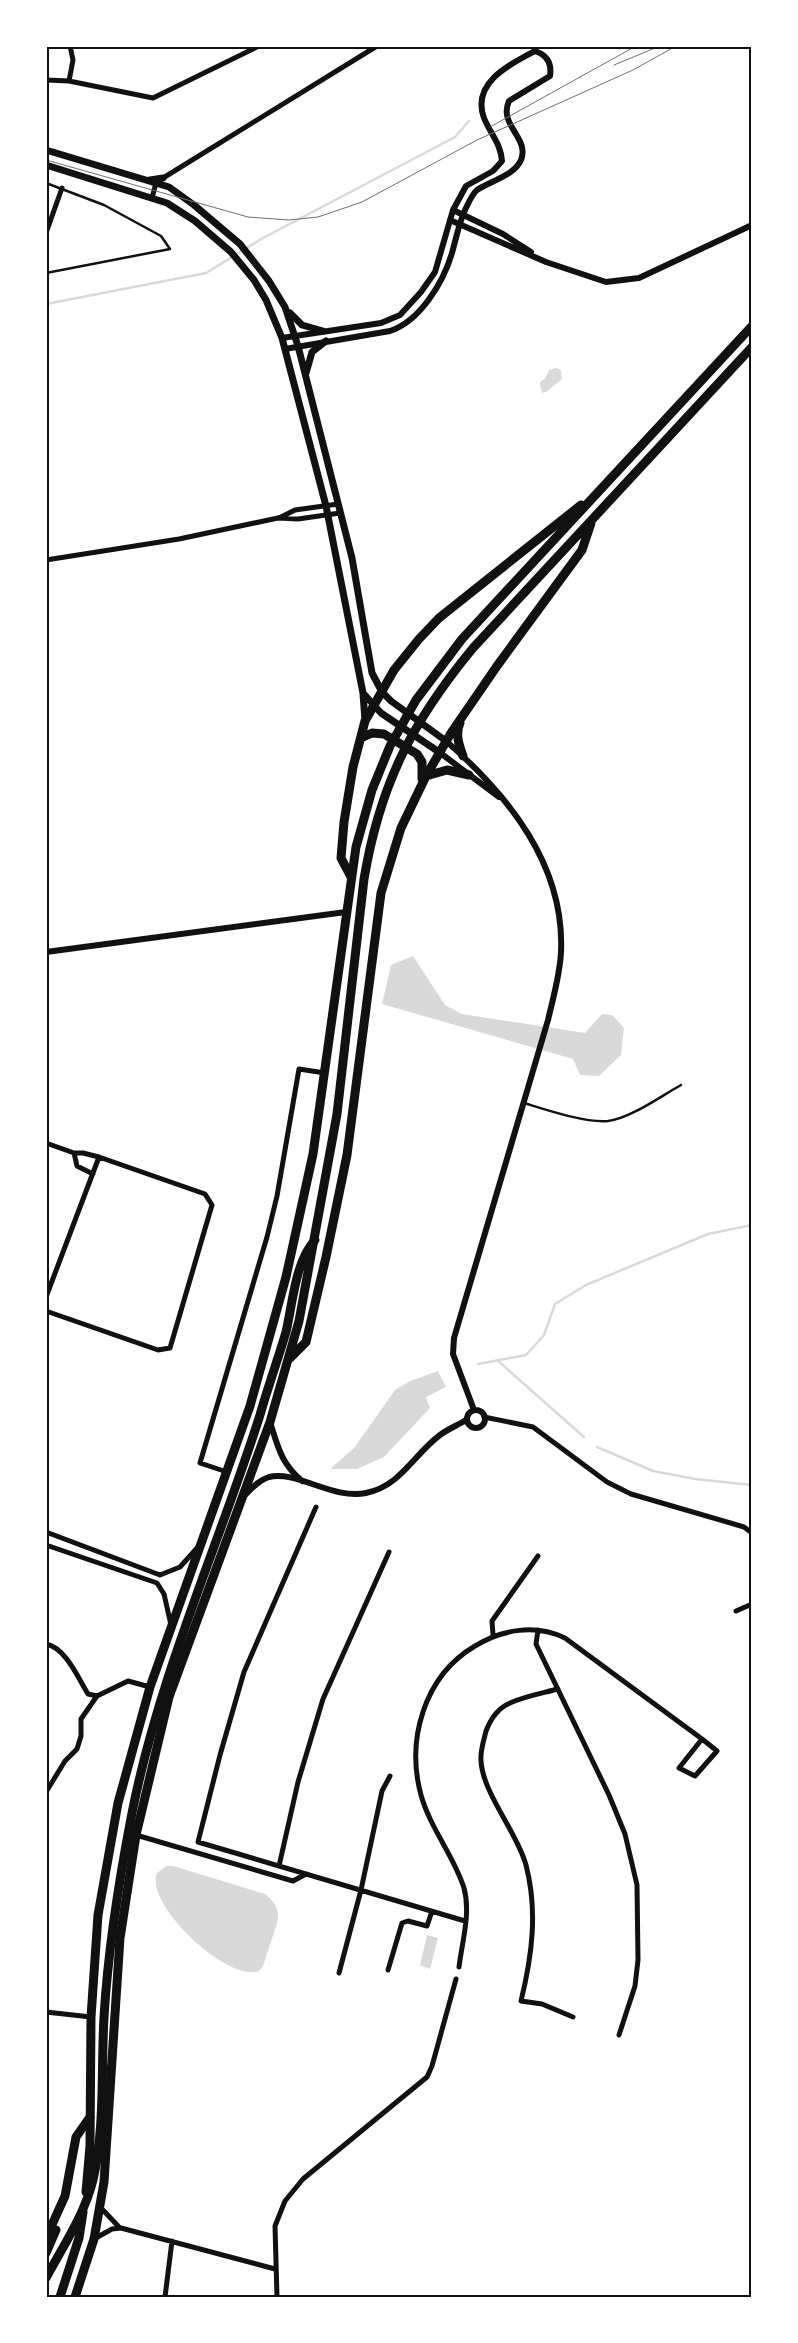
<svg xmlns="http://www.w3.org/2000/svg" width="798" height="2343" font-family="'Source Sans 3',sans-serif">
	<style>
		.water { fill: #d9d9d9 }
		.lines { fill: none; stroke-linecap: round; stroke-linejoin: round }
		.stream { stroke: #d9d9d9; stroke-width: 2.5 }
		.service { stroke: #111; stroke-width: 2.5 }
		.minor { stroke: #111; stroke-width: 5 }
		.tertiary { stroke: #111; stroke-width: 6 }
		.secondary { stroke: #111; stroke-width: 7 }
		.trunk { stroke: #111; stroke-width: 9 }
		.motorway { stroke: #111; stroke-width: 9 }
		.tram { stroke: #707070; stroke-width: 1 }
		.neatline { fill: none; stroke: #111; stroke-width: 2 }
	</style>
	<rect width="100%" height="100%" fill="#fff"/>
	<path class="water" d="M556,368L561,370L562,379L546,392L542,393L540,384L541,381L545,379L549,370Z
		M413,956L445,1005L462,1014L585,1033L602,1014L612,1015L624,1028L621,1055L599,1076L580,1075L573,1059L382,1004L391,965Z
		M438,1371L446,1387L426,1397L430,1408L384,1457L357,1469H330L354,1448L395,1390L410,1381Z
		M166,1866H173L265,1894C274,1901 279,1908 278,1920L263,1966L259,1971C228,1983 144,1904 157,1873Z
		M427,1935L438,1938L430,1969L420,1965Z"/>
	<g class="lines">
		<path class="stream" d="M46,304L206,273L263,238L455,137L469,121
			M497,1360L584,1437
			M478,1364L526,1355L544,1335L555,1304L586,1285L708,1234L752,1225
			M597,1447L653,1471L695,1479L752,1485"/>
		<path class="service" d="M46,183L104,205L161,236L170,249L46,273
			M524,1103C547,1110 585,1123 608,1121C631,1118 661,1096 681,1085"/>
		<path class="minor" d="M46,80L69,81L153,98L259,46
			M69,81L73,60L70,46
			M152,198L156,183L163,178L377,46
			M46,233L62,188
			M279,518L295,510L338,504
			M46,560L179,539L278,518L298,519L340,513
			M46,1143L74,1153H83L99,1157
			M74,1153L77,1166L93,1174
			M46,1297L99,1157L205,1194L212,1205L170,1348L158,1350L46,1311
			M484,1417L533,1427L607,1482L631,1494L744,1527L752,1533
			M227,1472L200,1463L267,1237L277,1196L299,1069L325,1073
			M316,1507L244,1672L220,1755L198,1842L465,1921
			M46,1532L160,1575L180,1567L198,1547
			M46,1545L157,1583L164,1594L171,1625
			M736,1611L752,1604
			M538,1630L536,1644L609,1795L625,1834L637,1885L638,1960L635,1986L619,2035
			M493,1635L492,1621L538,1556
			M46,1644C66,1648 78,1678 88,1694L97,1696L128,1681L150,1687
			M558,1689C543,1693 525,1696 510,1703C498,1708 491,1718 486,1731C484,1740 480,1751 481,1761C483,1794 517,1832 526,1865C538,1911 532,1956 521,2001L542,2004L573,2017
			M46,1792L65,1761L77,1749L81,1736V1719L97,1696
			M136,1835L293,1881L306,1874
			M279,1866L298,1782L323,1699L389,1552
			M459,1967C462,1942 471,1913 464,1888C454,1856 430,1828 421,1795C406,1740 424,1676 475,1646C503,1629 535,1624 565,1638L702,1739L717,1751L695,1776L679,1768L702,1739
			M388,1970L402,1923L408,1921L427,1926L432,1911
			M339,1973L361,1890L382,1791L390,1776
			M46,2012L91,2017
			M100,2207L120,2228
			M94,2239L112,2229L121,2228L275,2269
			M165,2297L172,2241
			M277,2297L275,2226L285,2201L303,2179L427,2077L432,2066L456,1979"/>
		<path class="tertiary" d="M453,210L503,234L531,252
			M450,220L546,262L606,282L639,278L752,225
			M282,338L381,323L400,315L421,292L435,272L453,210L466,186L493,171L502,161C501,144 490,133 484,118C471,83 510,64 535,51C547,55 552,63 550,76L509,101C498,125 530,138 521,160C514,176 490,181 477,190C472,194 468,204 465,210C459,223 456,239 452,253C443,283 420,321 390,331L285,349
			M446,741C508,795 565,865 561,952C560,975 553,998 548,1020L454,1338L453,1354L474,1410
			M439,752L499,797
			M46,952L346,912
			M467 1419a9 9 0 1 1 18 0a9 9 0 1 1-18 0Z
			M270,1422C278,1447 281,1463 302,1481
			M245,1495C252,1488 259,1480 269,1477C296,1470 333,1500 366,1493C401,1486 414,1454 440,1435C448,1429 458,1425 466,1420"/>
		<path class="secondary" d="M46,150L169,187L194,205L240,244L269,281L285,307L298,346L352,558L372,673L382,692L391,701L446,741
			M46,165L167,203L195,221L231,252L254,280L266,300L282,338L326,506L363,693L381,713L439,752
			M150,180L163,178
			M290,313L302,325L323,331
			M306,373L312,352L326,341
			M363,694L365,720"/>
		<path class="trunk" d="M460,723C455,734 459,745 463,756
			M361,738L372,733L384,734L417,754L422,762V779
			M426,776L447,770L469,775
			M351,877L341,858L344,822L353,767L365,721L394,670L419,639L439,618L581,505
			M290,1358L306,1342L326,1257L347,1155L381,893L401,828L426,776L451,733L497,666L582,550L591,523
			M86,2192L90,2146L91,2017L98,1915L118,1803L150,1687L250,1406L286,1277L313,1154L356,847L372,790L390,746L416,700L462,639L752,326
			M60,2297L79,2238L83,2212
			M75,2297L94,2239L104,2182L120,1938L136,1835L169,1697L270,1422L299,1321L337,1114L364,879C380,784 412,722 473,648L752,347"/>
		<path class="motorway" d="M46,2238L65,2196L76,2137L90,2117
			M46,2253L56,2230
			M46,2278C63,2246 84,2216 93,2180C105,2129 101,2070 104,2017C108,1949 119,1880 132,1813C159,1676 218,1547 260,1415C268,1387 278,1359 286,1332C293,1302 295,1262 315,1240"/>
		<path class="tram" d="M614,65L660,46
			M490,127L636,46
			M46,160L248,217L289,220L318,217L362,202L477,140L633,70L676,46"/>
	</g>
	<rect width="798" height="2343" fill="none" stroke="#ffffff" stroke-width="95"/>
	<rect x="48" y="48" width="702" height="2248" class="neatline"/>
</svg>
